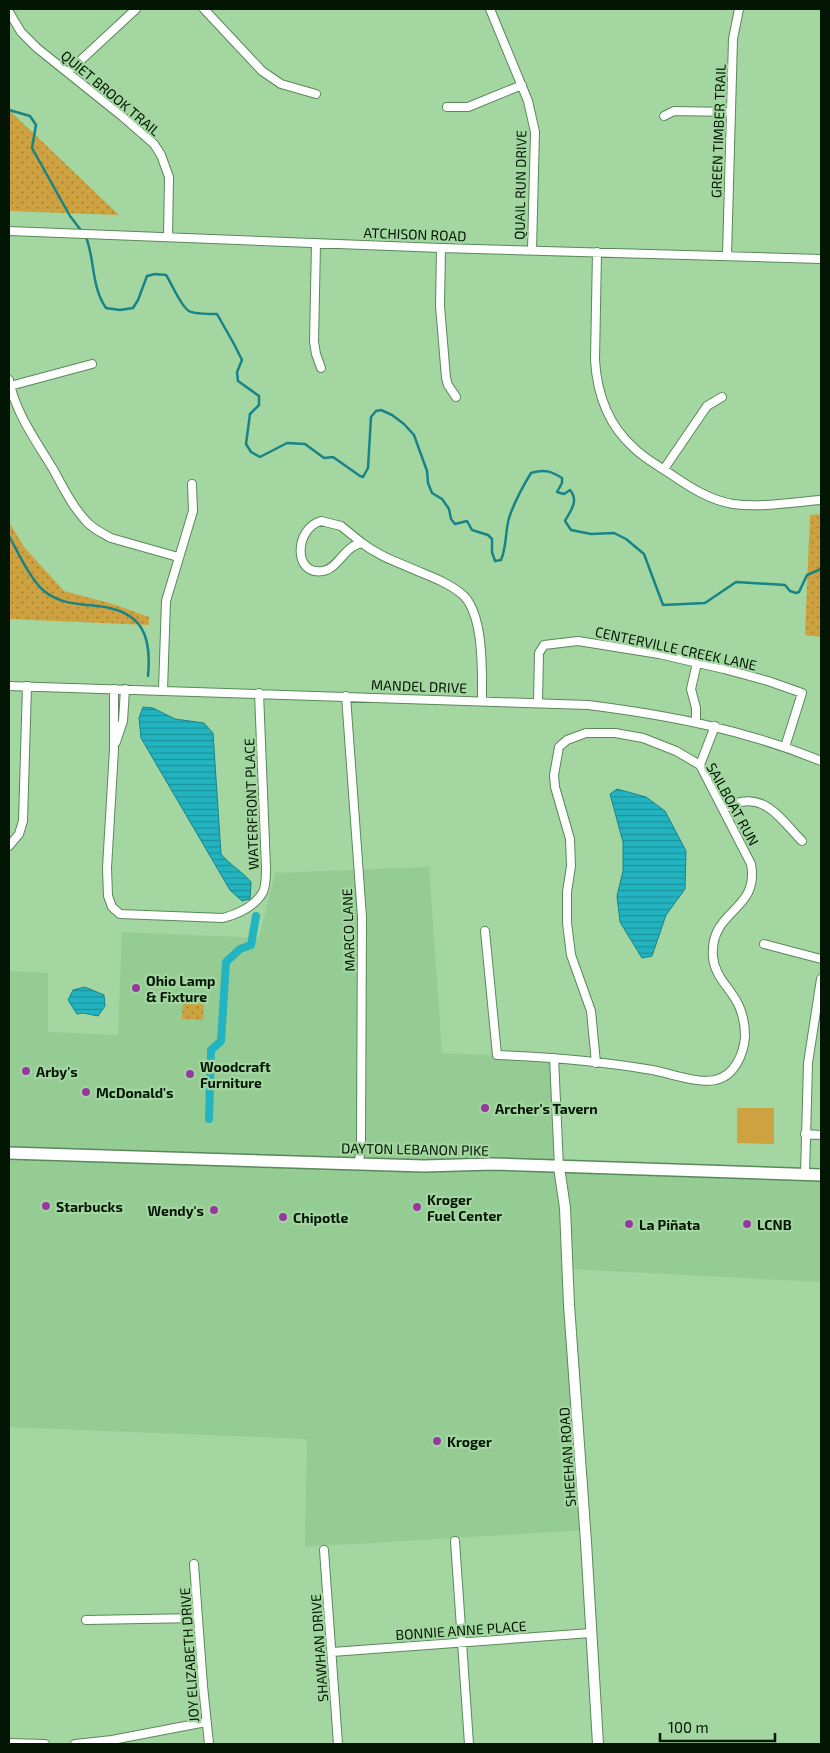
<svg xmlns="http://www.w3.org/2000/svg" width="830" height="1753" font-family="'Exo 2',sans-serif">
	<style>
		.built { fill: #94cc93 }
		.green { fill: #cea240 }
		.park { fill: url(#park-dots) }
		.water { fill: url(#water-rules); stroke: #198488 }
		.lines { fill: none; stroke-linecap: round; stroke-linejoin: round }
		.stream { stroke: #198488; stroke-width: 2.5 }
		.canal { stroke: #23b4c1; stroke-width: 8 }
		.street-casing { stroke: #598958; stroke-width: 10 }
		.secondary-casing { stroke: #598958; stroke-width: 12 }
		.primary-casing { stroke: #598958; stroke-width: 14 }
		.street { stroke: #fff; stroke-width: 8 }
		.secondary { stroke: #fff; stroke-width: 10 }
		.primary { stroke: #fff; stroke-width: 11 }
		.poi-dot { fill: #9738a0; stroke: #a3d6a1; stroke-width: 2 }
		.labels { text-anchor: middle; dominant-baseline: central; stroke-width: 4.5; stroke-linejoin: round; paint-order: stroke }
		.street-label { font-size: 14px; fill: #031503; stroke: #a3d6a1 }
		.poi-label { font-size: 14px; font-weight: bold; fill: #031503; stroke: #a3d6a1; text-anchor: start }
	</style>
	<defs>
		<pattern id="park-dots" width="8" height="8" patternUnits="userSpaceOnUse" patternTransform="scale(1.25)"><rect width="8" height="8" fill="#cea240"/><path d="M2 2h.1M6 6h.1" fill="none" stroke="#a58333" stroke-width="1.8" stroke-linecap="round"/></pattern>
		<pattern id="water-rules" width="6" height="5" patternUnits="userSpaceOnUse" patternTransform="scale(1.25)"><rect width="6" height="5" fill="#23b4c1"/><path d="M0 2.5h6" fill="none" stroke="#1c919b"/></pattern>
	</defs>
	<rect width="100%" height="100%" fill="#a3d6a1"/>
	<path class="built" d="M429,867L442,1053L554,1058L560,1167L821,1174V1282L569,1269L586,1530L305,1547L307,1439L9,1427V971L48,973V1032L118,1035L122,932L259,938L275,873Z"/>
	<path class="green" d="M737,1108H774V1144L737,1143Z"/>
	<path class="park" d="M9,110L119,215L9,211Z
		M821,514V637L805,635L810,515Z
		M9,522L24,547L64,591L113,604L149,617V625L9,619Z
		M183,1001L204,1002L203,1020L182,1019Z"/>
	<path class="water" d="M143,707L153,708L175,719L204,723L213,733L221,854C231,866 242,871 251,882L250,899L242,901L230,890L141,738L139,718Z
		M617,789L646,797L665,811L686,851L685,889L666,915L652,956L642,958L620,922L617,896L623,871V842L610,794Z
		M85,987L104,995L105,1006L98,1016L83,1013L77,1014L68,1000L73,990Z"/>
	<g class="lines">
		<path class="stream" d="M9,110L30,116L36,125L32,148L70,216L83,233
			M86,237C95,260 91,286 106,308L120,310L133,308L138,300L147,276L155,274L166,275C172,284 181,307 189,311C194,314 210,314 217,314L234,344L242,360L237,372L238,381L259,396V405L250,414L246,444L251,452L260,457L287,443L305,444L324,458L333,457L360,476L363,477L368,468L371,417L376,411L381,410L392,415L404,424L414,435L427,471L428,483L432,493L442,499L449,509L451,519L455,524L467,521L472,530L488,535L492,539V552L495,561L501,560C507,546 505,532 509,518C514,503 523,486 531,473C544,469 551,471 562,478V483L557,492L564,494L570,490C579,501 571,510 565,521L571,530L591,534L614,533L626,539L644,554L663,605L705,603L736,582L785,585L790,591L796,593L799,592L807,575L821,569
			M9,536C18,552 30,579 44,591C60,604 78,604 98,606C142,611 152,635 148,676"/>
		<path class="canal" d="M209,1119L211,1050L221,1041L226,962L240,949L251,945L256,916"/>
		<g class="street-casing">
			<path id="street" d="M204,9L262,71L281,84L316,94
				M490,9L528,101L535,132L532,250
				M9,12L21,32L37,48L123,117L154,144L161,155L169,177L168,237
				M68,72L136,9
				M447,107H468L522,85
				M664,116L674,111L731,112
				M9,231L441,248L821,259
				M316,243L314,342L316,354L321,368
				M441,248L440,306L446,378L448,385L456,397
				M597,252L595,360C597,393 608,425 634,448C645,459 659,466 672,475C691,488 710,500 733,504C762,508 793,502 821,500
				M727,255L733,39L739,9
				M9,380C15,412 36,441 53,469C63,487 72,506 86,521C93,529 102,533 111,538L178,557
				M10,386L92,364
				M664,469L707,406L722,397
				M321,521L341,526L362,543C344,546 338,569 323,571C292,576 295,528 321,521Z
				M362,543C380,557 400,563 420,572C435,578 452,585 464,596C484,617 482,672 482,700
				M9,686L588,705C668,715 746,730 821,761
				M114,689V749L107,868L108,896L112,907L120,914L223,918C238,914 255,906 263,892C266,886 266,875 266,868L259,693
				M163,690L166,601L193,511L192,484
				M346,696L362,917L361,1143L359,1163
				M538,702L539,653L544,645L578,641L659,654L724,669L768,681L802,693L785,747
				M696,722V708L691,689L697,663
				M116,742L123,721L125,689
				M700,765L715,726
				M723,809C729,807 735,803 741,802C768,796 785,824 802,841
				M9,846L19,834L23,821L27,686
				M485,931L497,1055C549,1057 601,1061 652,1070C669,1073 699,1084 715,1080C735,1076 744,1053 745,1036C745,1025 743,1015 739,1006C731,988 715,978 713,957C709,909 760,912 751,864L700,765L676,751L643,738L615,733H586L567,740L559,747L554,775L555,787L570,839L571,866L567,892V923L571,955L591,1011L596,1063
				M764,944L821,959
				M554,1058L559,1167
				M805,1134L821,1135
				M805,1175L808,1063L821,979
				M455,1541L469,1744
				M324,1550L338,1744
				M194,1564L203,1686L209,1744
				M86,1620L198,1618
				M332,1652L591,1633
				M9,1743L45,1744
				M75,1744L112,1740L206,1722"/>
		</g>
		<g class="secondary-casing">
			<path id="secondary" d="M559,1167L565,1208L569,1305L586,1542L598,1744"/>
		</g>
		<g class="primary-casing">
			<path id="primary" d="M9,1153L424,1166L492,1164L821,1175"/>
		</g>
		<use href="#street" class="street"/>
		<use href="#secondary" class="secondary"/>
		<use href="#primary" class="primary"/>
	</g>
	<g class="poi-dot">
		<circle cx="136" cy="988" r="5"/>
		<circle cx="26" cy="1071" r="5"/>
		<circle cx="190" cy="1074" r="5"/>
		<circle cx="86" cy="1092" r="5"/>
		<circle cx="485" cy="1108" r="5"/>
		<circle cx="46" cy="1206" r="5"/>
		<circle cx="417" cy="1207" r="5"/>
		<circle cx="214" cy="1210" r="5"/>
		<circle cx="283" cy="1217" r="5"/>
		<circle cx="629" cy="1224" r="5"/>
		<circle cx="747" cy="1224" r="5"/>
		<circle cx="437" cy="1441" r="5"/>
	</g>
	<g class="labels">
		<g class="street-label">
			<text transform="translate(111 93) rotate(40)">QUIET BROOK TRAIL</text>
			<text transform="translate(718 131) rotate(-88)">GREEN TIMBER TRAIL</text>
			<text transform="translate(520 185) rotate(-89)">QUAIL RUN DRIVE</text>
			<text transform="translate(415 234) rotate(2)">ATCHISON ROAD</text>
			<text transform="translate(676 648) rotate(12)">CENTERVILLE CREEK LANE</text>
			<text transform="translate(419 686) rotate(2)">MANDEL DRIVE</text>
			<text transform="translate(251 804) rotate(-92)">WATERFRONT PLACE</text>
			<text transform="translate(733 804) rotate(61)">SAILBOAT RUN</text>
			<text transform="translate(348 930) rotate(-92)">MARCO LANE</text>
			<text transform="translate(415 1149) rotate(1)">DAYTON LEBANON PIKE</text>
			<text transform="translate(567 1457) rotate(-94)">SHEEHAN ROAD</text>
			<text transform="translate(461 1630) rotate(-4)">BONNIE ANNE PLACE</text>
			<text transform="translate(319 1648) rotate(-94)">SHAWHAN DRIVE</text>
			<text transform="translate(189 1655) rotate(-94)">JOY ELIZABETH DRIVE</text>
		</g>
		<g class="poi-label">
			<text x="146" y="980">Ohio Lamp<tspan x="146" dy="16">&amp; Fixture</tspan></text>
			<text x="200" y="1066">Woodcraft<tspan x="200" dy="16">Furniture</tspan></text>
			<text x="36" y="1071">Arby's</text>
			<text x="96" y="1092">McDonald's</text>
			<text x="495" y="1108">Archer's Tavern</text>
			<text x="427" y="1199">Kroger<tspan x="427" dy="16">Fuel Center</tspan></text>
			<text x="56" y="1206">Starbucks</text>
			<text x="204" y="1210" text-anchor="end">Wendy's</text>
			<text x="293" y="1217">Chipotle</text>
			<text x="639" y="1224">La Piñata</text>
			<text x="757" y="1224">LCNB</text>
			<text x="447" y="1441">Kroger</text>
		</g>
	</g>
	<rect width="830" height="1753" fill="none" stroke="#031503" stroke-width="20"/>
	<path d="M660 1733v8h115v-8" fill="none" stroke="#031503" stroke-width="2.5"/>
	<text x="668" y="1733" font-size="15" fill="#031503" stroke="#a3d6a1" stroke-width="4" paint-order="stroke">100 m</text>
</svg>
